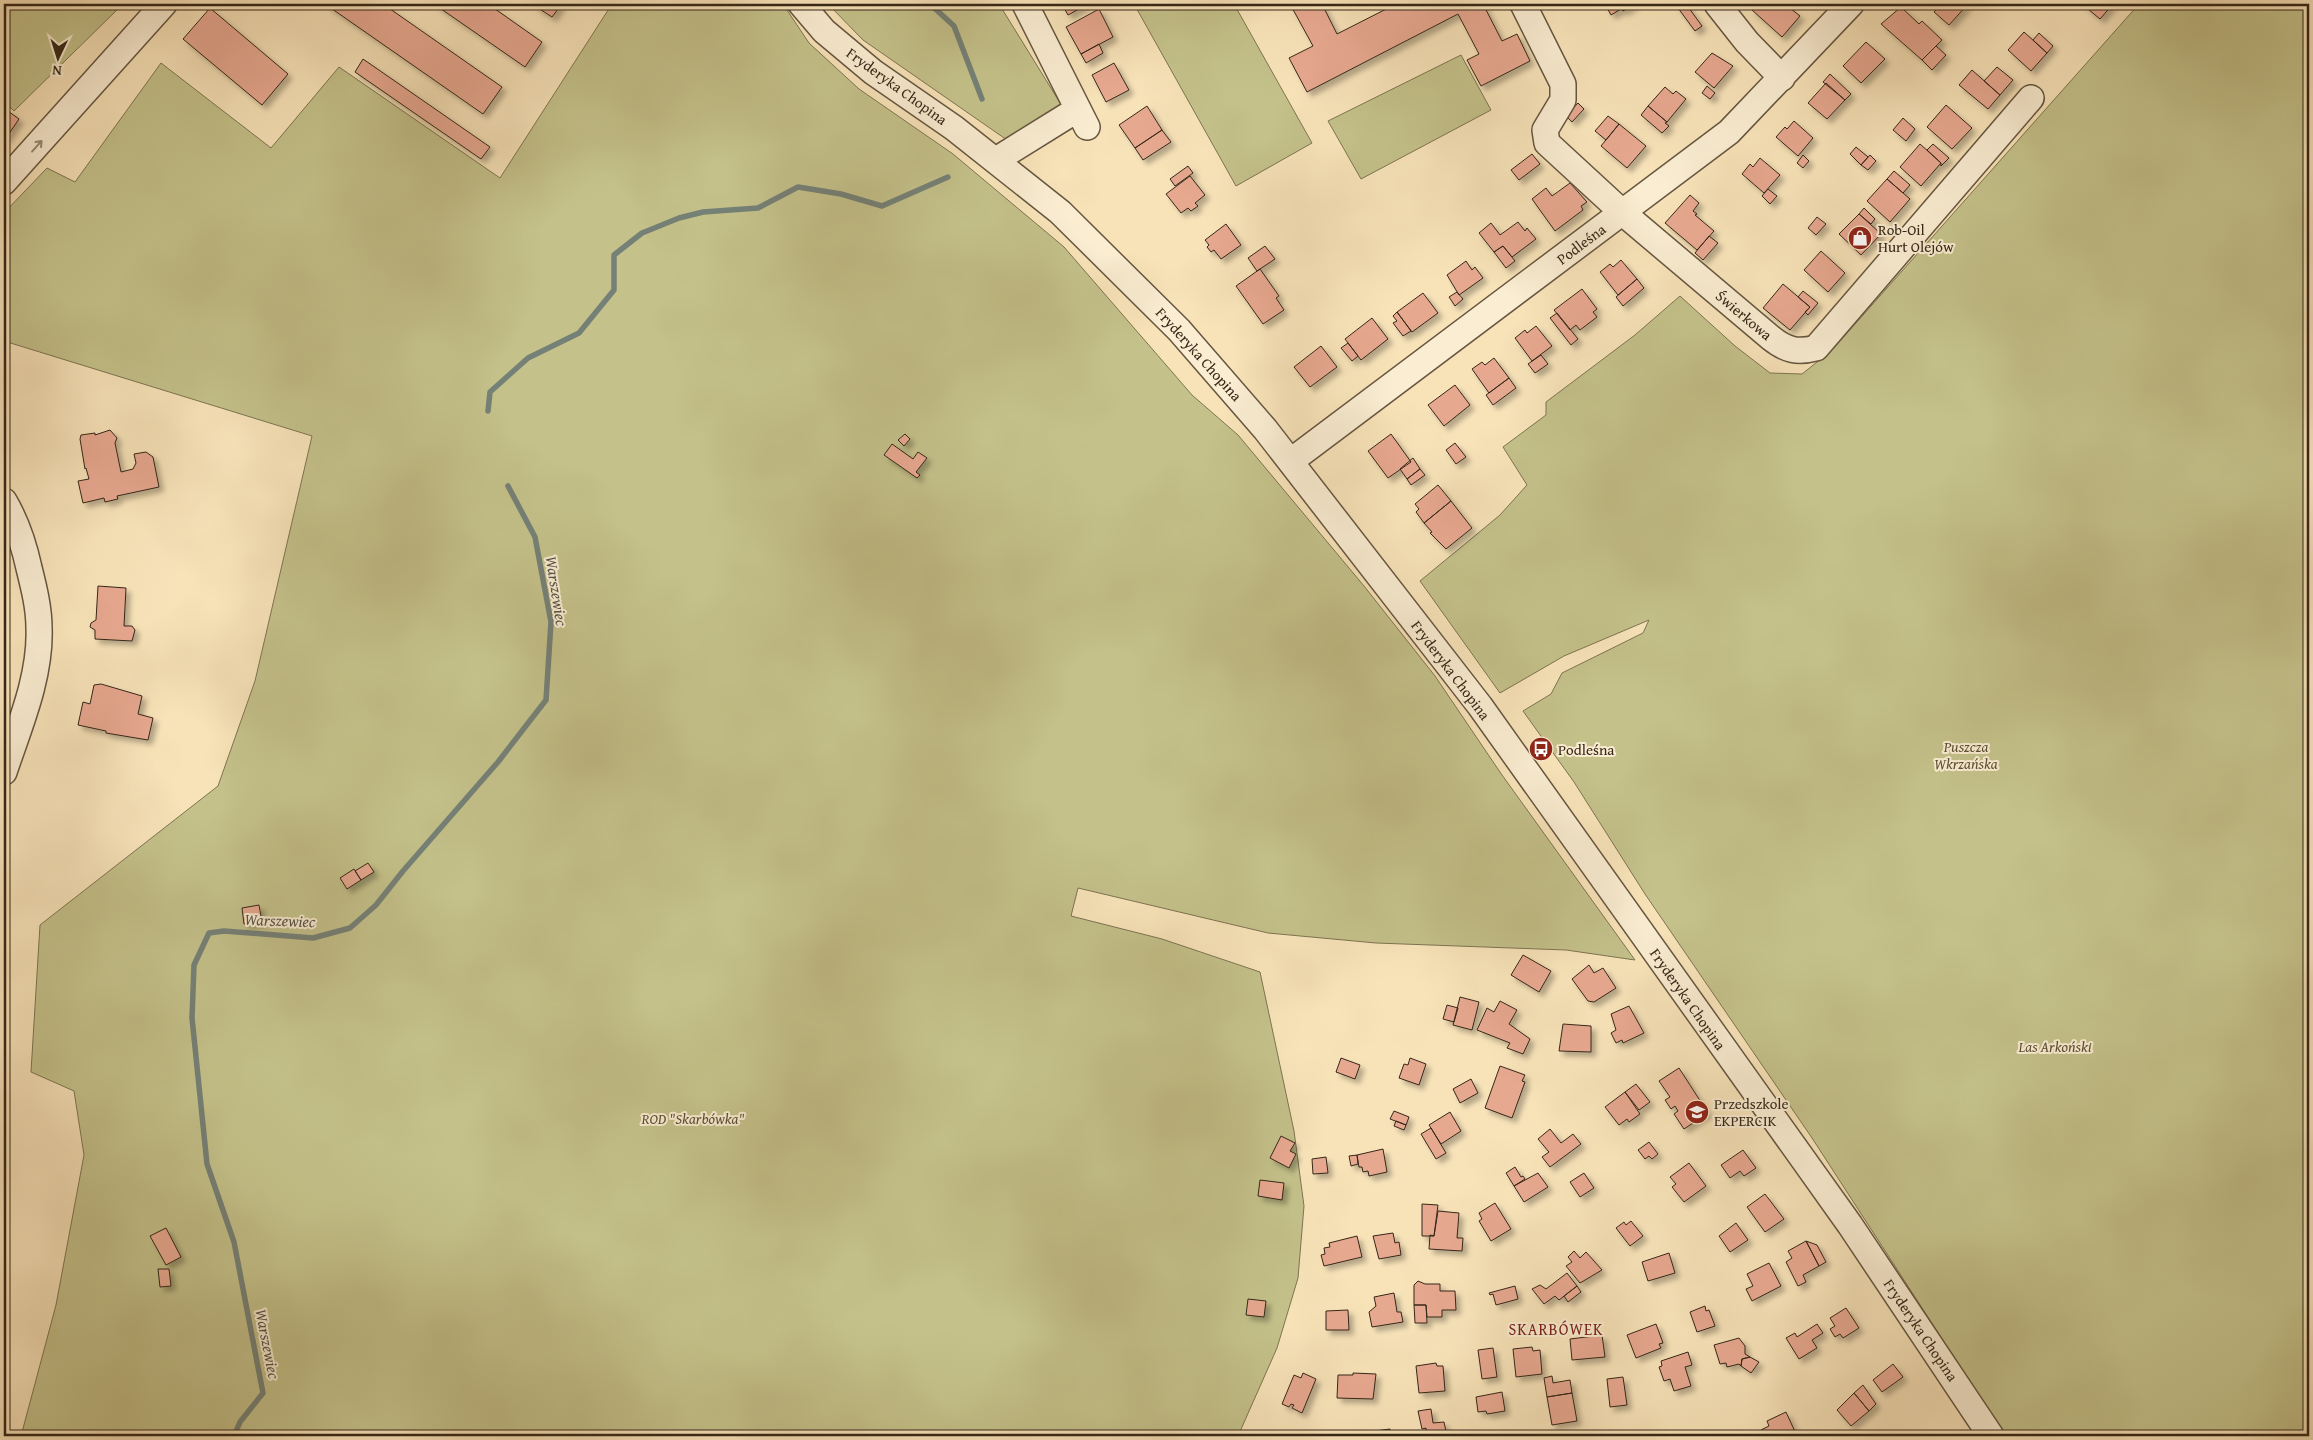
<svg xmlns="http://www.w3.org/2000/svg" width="2313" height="1440" font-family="'Gentium Book Plus',serif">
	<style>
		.green { fill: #c4c18a; stroke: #7d7451 }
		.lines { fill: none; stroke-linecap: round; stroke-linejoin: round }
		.stream { stroke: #758177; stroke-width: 5.5 }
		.building { fill: #e7a890; stroke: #362718; filter: url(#shadow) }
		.minor-casing { stroke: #665640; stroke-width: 28 }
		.minor { stroke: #faedd2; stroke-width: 25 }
		.oneway { stroke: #988a75 }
		.labels { text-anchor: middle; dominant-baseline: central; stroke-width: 4; stroke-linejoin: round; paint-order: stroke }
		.street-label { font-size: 15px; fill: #362718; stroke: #faedd2 }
		.poi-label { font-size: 15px; fill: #362718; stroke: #faedd2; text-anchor: start }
		.park-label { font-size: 15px; font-style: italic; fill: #5a4e34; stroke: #faedd2 }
		.water-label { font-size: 16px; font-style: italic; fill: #565448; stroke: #faedd2 }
		.neighbourhood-label { font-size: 16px; letter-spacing: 1px; fill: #7a1f14; stroke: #faedd2 }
	</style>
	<defs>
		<filter id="shadow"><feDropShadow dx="4.5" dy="4.5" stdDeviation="2.5" flood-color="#0004"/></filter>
	</defs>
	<rect width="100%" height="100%" fill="#f8e3b9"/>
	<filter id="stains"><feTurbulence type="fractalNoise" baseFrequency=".004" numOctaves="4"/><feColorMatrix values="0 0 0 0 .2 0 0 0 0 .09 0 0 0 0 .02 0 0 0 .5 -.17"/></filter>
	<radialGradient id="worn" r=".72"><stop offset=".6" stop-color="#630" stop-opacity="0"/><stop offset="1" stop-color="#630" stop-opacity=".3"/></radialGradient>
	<path class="green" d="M4,4H123L14,111L4,101Z
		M612,4H783L809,43L859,89L953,154L1064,247L1192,395L1238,435L1364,586L1435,676L1502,775L1635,960L1566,950L1376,943L1268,933L1078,888L1071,916L1162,939L1260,972L1294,1131L1304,1206L1298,1278L1277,1348L1238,1436H21L56,1305L84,1155L74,1091L31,1072L40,925L218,786L255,681L312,436L4,341V213L47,168L75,182L161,63L271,148L339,67L500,178Z
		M828,4H999L1062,106L1007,140L863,40Z
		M1134,4H1234L1312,143L1236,186Z
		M2139,4H2309V1436H2005L1812,1138L1645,894L1574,782L1523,711L1551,694L1562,673L1643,633L1649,620L1564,656L1500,693L1420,581L1500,515L1527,485L1503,447L1546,415V402L1635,335L1680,296L1735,346L1770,373L1802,374L1832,350Z
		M1461,55L1491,110L1361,179L1328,121Z"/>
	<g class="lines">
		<path class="stream" d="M930,4L954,26L982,99
			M488,411L490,392L528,358L579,333L614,290V255L642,233L679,218L703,212L758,208L798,187L841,194L882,206L948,177
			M234,1436L240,1422L263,1393L234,1242L207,1164L192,1018L194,965L209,933L224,931L313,938L350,928L376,905L403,871L498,762L546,700L551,622L535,537L508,486"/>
	</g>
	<path class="building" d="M325,4H383L502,87L483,114Z
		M434,4H488L542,42L525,67Z
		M532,4H560L561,5L552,17Z
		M1062,4H1088L1068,15Z
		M1290,4H1322L1337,34L1396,4H1483L1502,41L1517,34L1530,61L1481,86L1467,60L1479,54L1458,14L1307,92L1289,58L1313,46Z
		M1605,4H1618L1621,9L1611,15Z
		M1618,4H1634V5L1623,11Z
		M1675,4H1686L1702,26L1695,31Z
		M1757,4H1785L1800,16L1782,37L1752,10Z
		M1941,4H1968L1949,25L1934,12Z
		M2082,4H2113L2100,19Z
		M1901,7L1919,24L1922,21L1942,40L1922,60L1881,24Z
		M210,8L288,74L262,105L183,39Z
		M1099,9L1113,37L1081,54L1066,27Z
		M2024,32L2047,53L2031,71L2008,50Z
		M2039,33L2053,46L2047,53L2033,40Z
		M1866,42L1885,59L1861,83L1843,66Z
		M1099,44L1103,53L1086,63L1081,54Z
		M1936,46L1946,55L1932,70L1922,60Z
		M1712,53L1733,66L1714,88L1695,72Z
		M363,59L490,147L481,159L355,72Z
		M1114,63L1129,90L1106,102L1092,75Z
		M1997,67L2013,80L2000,95L1984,81Z
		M1972,70L2000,95L1988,109L1959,85Z
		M1830,74L1851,94L1845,100L1823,82Z
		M1826,83L1845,100L1827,119L1808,103Z
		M1707,86L1715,93L1710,99L1702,93Z
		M1665,87L1673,94L1676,91L1686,99L1667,122L1648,106Z
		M1578,103L1584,109L1572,122L1566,116Z
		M1946,105L1972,128L1952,149L1927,127Z
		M1147,106L1162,130L1135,148L1119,125Z
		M1648,106L1667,122L1665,123L1669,126L1662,133L1641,115Z
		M8,111L19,119L4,141V116Z
		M1608,116L1619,124L1606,140L1595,131Z
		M1903,118L1915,129L1906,141L1893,130Z
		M1794,121L1813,138L1798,156L1776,137L1785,127L1787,129Z
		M1619,124L1646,146L1627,168L1601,146Z
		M1162,130L1171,142L1143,160L1135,148Z
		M1920,144L1941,163L1921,186L1900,167Z
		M1933,144L1949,158L1941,166V163L1927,150Z
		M1856,147L1868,157L1861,165L1850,154Z
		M1532,154L1540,164L1519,180L1511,170Z
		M1803,155L1809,161L1803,168L1797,163Z
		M1870,155L1876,161L1868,170L1861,165Z
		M1760,158L1780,175L1764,193L1742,174L1750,164L1753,167Z
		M1188,166L1193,173L1175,186L1170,179Z
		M1894,171L1910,185L1903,193L1887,179Z
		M1190,176L1205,195L1195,203L1198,206L1191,211L1188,208L1181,213L1166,194Z
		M1887,179L1910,199L1890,222L1867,201Z
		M1570,183L1587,202L1581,206L1583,210L1555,231L1532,199L1546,188L1552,196Z
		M1768,189L1777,196L1770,204L1762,196Z
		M1690,195L1699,203L1693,211L1697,214L1695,215L1714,231L1697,250L1665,223Z
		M1864,208L1875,219L1871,224L1859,214Z
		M1859,214L1881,234L1861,255L1839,234Z
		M1817,217L1826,224L1816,235L1808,228Z
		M1518,222L1525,231L1527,228L1536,239L1512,257L1503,246L1494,252L1479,233L1491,223L1500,235Z
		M1226,224L1241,245L1221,259L1214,250L1211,252L1207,247L1209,245L1205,240Z
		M1709,236L1718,243L1703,260L1695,253Z
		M1265,246L1275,259L1257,271L1248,258Z
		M1503,246L1515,261L1506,268L1494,252Z
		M1821,251L1845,273L1828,292L1804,270Z
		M1621,260L1637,279L1618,295L1600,272L1610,264L1613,267Z
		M1466,261L1472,270L1475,267L1483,278L1459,295L1447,275Z
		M1260,269L1279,296L1276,298L1284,310L1263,324L1236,286Z
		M1637,279L1644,288L1623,306L1616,297Z
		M1783,284L1810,307L1790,330L1763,308Z
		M1582,289L1597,309L1593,312L1597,317L1580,330L1576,325L1570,330L1554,310Z
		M1803,291L1818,303L1808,315L1805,312L1810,307L1798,297Z
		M1457,292L1463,299L1455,306L1449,297Z
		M1423,293L1438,313L1412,332L1397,312Z
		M1397,312L1411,331L1403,336L1393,323L1397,321L1393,316Z
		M1557,313L1578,339L1571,345L1550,318Z
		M1372,318L1388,339L1361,360L1345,339Z
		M1536,326L1552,346L1532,361L1515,338L1525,330L1527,333Z
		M1348,343L1358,356L1352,361L1341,348Z
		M1321,346L1337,367L1310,387L1294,367Z
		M1541,355L1548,364L1535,373L1528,364Z
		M1494,358L1509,378L1489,393L1472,369L1482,362L1485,365Z
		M1509,378L1516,388L1493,405L1486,395Z
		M1455,385L1470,405L1444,426L1428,405Z
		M110,430L117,438L115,443L121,472L133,469L136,463L134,454L146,452L153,457L159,487L117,496L118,499L105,502L104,498L83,503L78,481L89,479L86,468L85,469L80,439L81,435L95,433V435Z
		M905,434L910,439L904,446L898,440Z
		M1391,434L1411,462L1388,478L1368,451Z
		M1455,443L1466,457L1456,464L1446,450Z
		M892,444L913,459L918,452L927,458L916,472L920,475L917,478L884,455Z
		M1413,458L1420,469L1407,479L1400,469Z
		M1420,469L1425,475L1411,485L1407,479Z
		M1438,485L1451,501L1424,523L1416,512L1419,509L1415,504Z
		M1451,501L1472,528L1446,549L1430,533L1432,532L1424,523Z
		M98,586L126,588L124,626H132L135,630L132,641L95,639V630L90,627L91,623L96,620Z
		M101,684L142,696L138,714L153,718L148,740L106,733V731L78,725L83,702L90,704L94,685Z
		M368,863L374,872L361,880L355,871Z
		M354,869L361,880L347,889L340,878Z
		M259,905L262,922L244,924L242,908Z
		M1523,955L1551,971L1539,992L1511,975Z
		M1589,965L1594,973L1603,968L1616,988L1594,1002L1588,1001L1572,979Z
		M1460,997L1479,1002L1472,1030L1453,1025Z
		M1500,1001L1517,1010L1509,1024L1530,1039L1523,1054L1507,1048L1510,1043L1477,1030L1487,1008L1494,1012Z
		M1447,1005L1458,1008L1454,1022L1443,1019Z
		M1629,1006L1644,1033L1623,1043L1622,1040L1616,1043L1611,1033L1616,1030L1611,1014Z
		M1563,1024L1591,1026V1052L1559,1051Z
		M1341,1058L1360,1065L1355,1079L1336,1072Z
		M1410,1058L1426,1064L1419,1085L1399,1078L1404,1064L1408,1065Z
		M1500,1066L1525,1075L1522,1081L1525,1082L1512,1118L1485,1108Z
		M1679,1068L1708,1113L1684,1129L1674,1114L1678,1111L1675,1106L1671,1109L1665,1100L1670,1097L1659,1081Z
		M1471,1079L1478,1093L1460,1103L1453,1089Z
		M1636,1084L1650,1102L1639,1110L1625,1092Z
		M1625,1092L1640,1114L1629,1122L1627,1119L1619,1125L1605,1107Z
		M1394,1111L1409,1117L1406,1125L1390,1119Z
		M1450,1112L1461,1131L1441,1144L1429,1125Z
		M1396,1121L1406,1125L1404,1130L1394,1126Z
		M1431,1128L1446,1153L1436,1159L1421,1134Z
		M1550,1129L1561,1143L1573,1134L1581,1144L1550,1167L1542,1157L1549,1152L1538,1139Z
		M1281,1136L1295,1143L1290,1151L1296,1154L1289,1168L1270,1158Z
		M1649,1142L1658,1154L1652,1159L1649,1156L1645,1159L1638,1150Z
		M1383,1149L1387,1172L1369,1176L1368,1171L1363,1172L1362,1167H1359L1357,1155Z
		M1743,1150L1756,1168L1744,1176L1740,1171L1730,1178L1721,1165Z
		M1357,1155L1358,1164L1351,1166L1349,1156Z
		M1326,1157L1328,1173L1313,1174L1312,1159Z
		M1689,1163L1706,1186L1684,1202L1672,1187L1676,1184L1670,1177Z
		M1515,1167L1521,1177L1523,1176L1525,1179L1514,1186L1506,1173Z
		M1538,1173L1548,1187L1524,1202L1514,1186Z
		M1584,1173L1594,1188L1580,1197L1570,1182Z
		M1260,1180L1284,1183L1282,1200L1258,1196Z
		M1765,1194L1784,1219L1765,1232L1747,1207Z
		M1495,1203L1511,1229L1491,1241L1479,1221L1482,1219L1479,1213Z
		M1422,1204L1438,1205L1434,1236H1422Z
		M1438,1211L1459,1213L1457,1238H1463L1462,1251L1429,1249L1430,1235L1434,1236Z
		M1631,1221L1643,1236L1630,1246L1616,1228L1624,1222L1626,1225Z
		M1736,1223L1748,1240L1730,1252L1719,1236Z
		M166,1228L181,1257L166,1265L150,1236Z
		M1393,1233L1395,1243L1399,1242L1401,1255L1379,1259L1373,1236Z
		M1357,1236L1362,1257L1324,1266L1321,1255L1325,1254L1324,1248L1330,1247L1329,1243Z
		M1806,1241L1817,1245L1826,1262L1819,1266Z
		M1806,1241L1819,1266L1803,1275L1806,1282L1798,1286L1786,1262L1792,1258L1788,1251Z
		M1574,1251L1580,1258L1586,1252L1602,1270L1580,1283L1566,1266L1572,1262L1568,1257Z
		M1669,1253L1675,1273L1648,1281L1642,1262Z
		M1769,1263L1781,1286L1752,1301L1746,1289L1753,1286L1747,1274Z
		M158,1269H169L171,1286L160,1287Z
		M1567,1273L1577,1286L1559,1300L1555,1296L1544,1304L1532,1289L1540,1285L1546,1289Z
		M1418,1281L1425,1284H1440V1291H1455L1456,1310H1442V1317H1427L1426,1305H1414V1285Z
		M1515,1286L1518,1299L1496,1305L1493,1294L1490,1295L1489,1293Z
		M1577,1286L1581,1292L1568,1302L1564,1296Z
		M1394,1293L1397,1312H1401L1403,1322L1372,1327L1369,1312L1376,1306L1374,1297Z
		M1248,1299L1266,1301L1264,1317L1246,1315Z
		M1414,1305H1426L1427,1323H1415Z
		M1705,1306L1706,1311L1709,1310L1715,1326L1697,1332L1690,1312Z
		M1846,1308L1859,1328L1843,1338L1840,1334L1835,1337L1830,1329L1835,1326L1830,1318Z
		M1348,1310L1349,1330H1326V1311Z
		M1656,1324L1663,1343L1659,1344L1661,1348L1636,1358L1627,1335Z
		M1817,1324L1823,1333L1812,1340L1817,1348L1799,1359L1786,1338L1795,1333L1797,1337Z
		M1602,1335L1605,1357L1572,1360L1570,1339Z
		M1739,1338L1745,1346V1354L1750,1357L1742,1359L1741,1366L1739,1364L1727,1367L1726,1363L1720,1364L1714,1345Z
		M1532,1347L1533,1351L1540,1350L1542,1374L1516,1377L1513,1349Z
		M1493,1348L1497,1377L1482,1379L1478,1350Z
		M1688,1352L1692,1365L1685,1367L1691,1386L1674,1391L1670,1379L1664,1381L1659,1367L1662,1366L1661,1361Z
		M1750,1357L1759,1362L1751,1373L1741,1366L1742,1359Z
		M1436,1363L1437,1366H1443L1445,1391L1419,1393L1416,1366Z
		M1893,1364L1903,1377L1882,1392L1873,1380Z
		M1303,1373L1316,1379L1302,1413L1292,1408L1294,1405L1291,1404L1289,1407L1282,1404L1294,1375L1301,1378Z
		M1353,1373L1376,1374L1373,1399L1337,1398L1338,1375H1353Z
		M1552,1376L1553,1383L1570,1380L1572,1393L1547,1397L1544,1378Z
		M1623,1377L1627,1405L1610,1407L1607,1379Z
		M1863,1385L1876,1404L1869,1411L1854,1393Z
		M1502,1392L1505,1411L1487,1414L1486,1411L1478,1412L1476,1397Z
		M1572,1393L1577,1421L1552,1425L1547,1397Z
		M1854,1393L1869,1411L1851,1426L1837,1410Z
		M1431,1409L1433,1423L1444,1422L1447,1436H1427L1426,1428L1422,1429L1418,1411Z
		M1786,1412L1797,1436H1764L1761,1430L1769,1426L1767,1421Z
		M1390,1429L1391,1436H1376L1375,1431Z"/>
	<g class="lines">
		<g class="minor-casing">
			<path id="minor" d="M801,4L824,31L873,72L954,128L1060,212L1179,330L1265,429L1480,706L1850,1225L1991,1436
				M1025,4L1087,127
				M1523,4L1563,84V100L1545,130L1547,143L1623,213L1771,338C1786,350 1797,353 1816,348L2031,98
				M1717,4L1747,42L1782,78
				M996,160L1078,109
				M4,182L164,4
				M1291,461L1729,132L1851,4
				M4,501C16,521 24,545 29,568C34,588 39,608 39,628C41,677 19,727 4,772"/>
		</g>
		<use href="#minor" class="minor"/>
	</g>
	<defs><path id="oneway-shaft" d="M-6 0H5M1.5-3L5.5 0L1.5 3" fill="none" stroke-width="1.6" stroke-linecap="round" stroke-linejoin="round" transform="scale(1.25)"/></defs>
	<use class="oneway" href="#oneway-shaft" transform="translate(37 146) rotate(-48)"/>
	<defs>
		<g id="shop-disc" transform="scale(1.25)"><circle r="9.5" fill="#8f2418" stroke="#faedd2"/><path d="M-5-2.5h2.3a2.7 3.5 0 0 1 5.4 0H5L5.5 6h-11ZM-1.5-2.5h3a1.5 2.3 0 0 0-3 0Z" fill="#fff"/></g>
		<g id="bus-disc" transform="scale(1.25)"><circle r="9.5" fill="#8f2418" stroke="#faedd2"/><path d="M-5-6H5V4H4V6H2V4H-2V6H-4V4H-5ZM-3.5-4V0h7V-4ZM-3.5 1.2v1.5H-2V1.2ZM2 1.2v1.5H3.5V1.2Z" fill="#fff"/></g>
		<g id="school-disc" transform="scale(1.25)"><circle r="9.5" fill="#8f2418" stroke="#faedd2"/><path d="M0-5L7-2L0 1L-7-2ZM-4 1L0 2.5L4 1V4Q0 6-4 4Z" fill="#fff"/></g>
	</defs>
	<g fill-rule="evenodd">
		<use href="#shop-disc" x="1860" y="238"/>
		<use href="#bus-disc" x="1541" y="749"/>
		<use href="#school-disc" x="1697" y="1112"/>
	</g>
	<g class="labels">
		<g class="street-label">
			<text transform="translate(897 86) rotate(36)">Fryderyka Chopina</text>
			<text transform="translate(1581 244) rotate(-37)">Podleśna</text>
			<text transform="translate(1744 315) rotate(40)">Świerkowa</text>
			<text transform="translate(1199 354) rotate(48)">Fryderyka Chopina</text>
			<text transform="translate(1451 670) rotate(53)">Fryderyka Chopina</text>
			<text transform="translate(1688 999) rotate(55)">Fryderyka Chopina</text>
			<text transform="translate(1921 1330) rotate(56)">Fryderyka Chopina</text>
		</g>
		<g class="poi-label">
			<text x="1878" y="229">Rob-Oil<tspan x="1878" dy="17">Hurt Olejów</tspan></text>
			<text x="1558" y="749">Podleśna</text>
			<text x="1714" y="1103">Przedszkole<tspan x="1714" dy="17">EKPERCIK</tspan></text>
		</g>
		<g class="park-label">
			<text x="1966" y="746">Puszcza<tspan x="1966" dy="17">Wkrzańska</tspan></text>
			<text x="2055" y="1046">Las Arkoński</text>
			<text x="693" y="1118">ROD "Skarbówka"</text>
		</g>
		<g class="water-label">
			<text transform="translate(557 591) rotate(81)">Warszewiec</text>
			<text transform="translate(280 920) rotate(2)">Warszewiec</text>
			<text transform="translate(268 1344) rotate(79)">Warszewiec</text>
		</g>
		<g class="neighbourhood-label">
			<text x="1556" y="1329">SKARBÓWEK</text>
		</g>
	</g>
	<rect width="2313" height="1440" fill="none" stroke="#f8e3b9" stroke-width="20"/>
	<rect x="5" y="5" width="2303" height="1430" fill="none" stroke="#362718" stroke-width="2.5"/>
	<rect x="10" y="10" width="2293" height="1420" fill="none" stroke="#362718"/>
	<g transform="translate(58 58) rotate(184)" stroke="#faedd2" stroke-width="4" paint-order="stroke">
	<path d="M0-4L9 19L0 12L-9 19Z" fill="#362718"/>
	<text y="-8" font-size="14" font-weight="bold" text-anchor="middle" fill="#362718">N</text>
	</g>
	<rect width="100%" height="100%" filter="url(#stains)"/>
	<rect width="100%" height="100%" fill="url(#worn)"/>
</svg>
